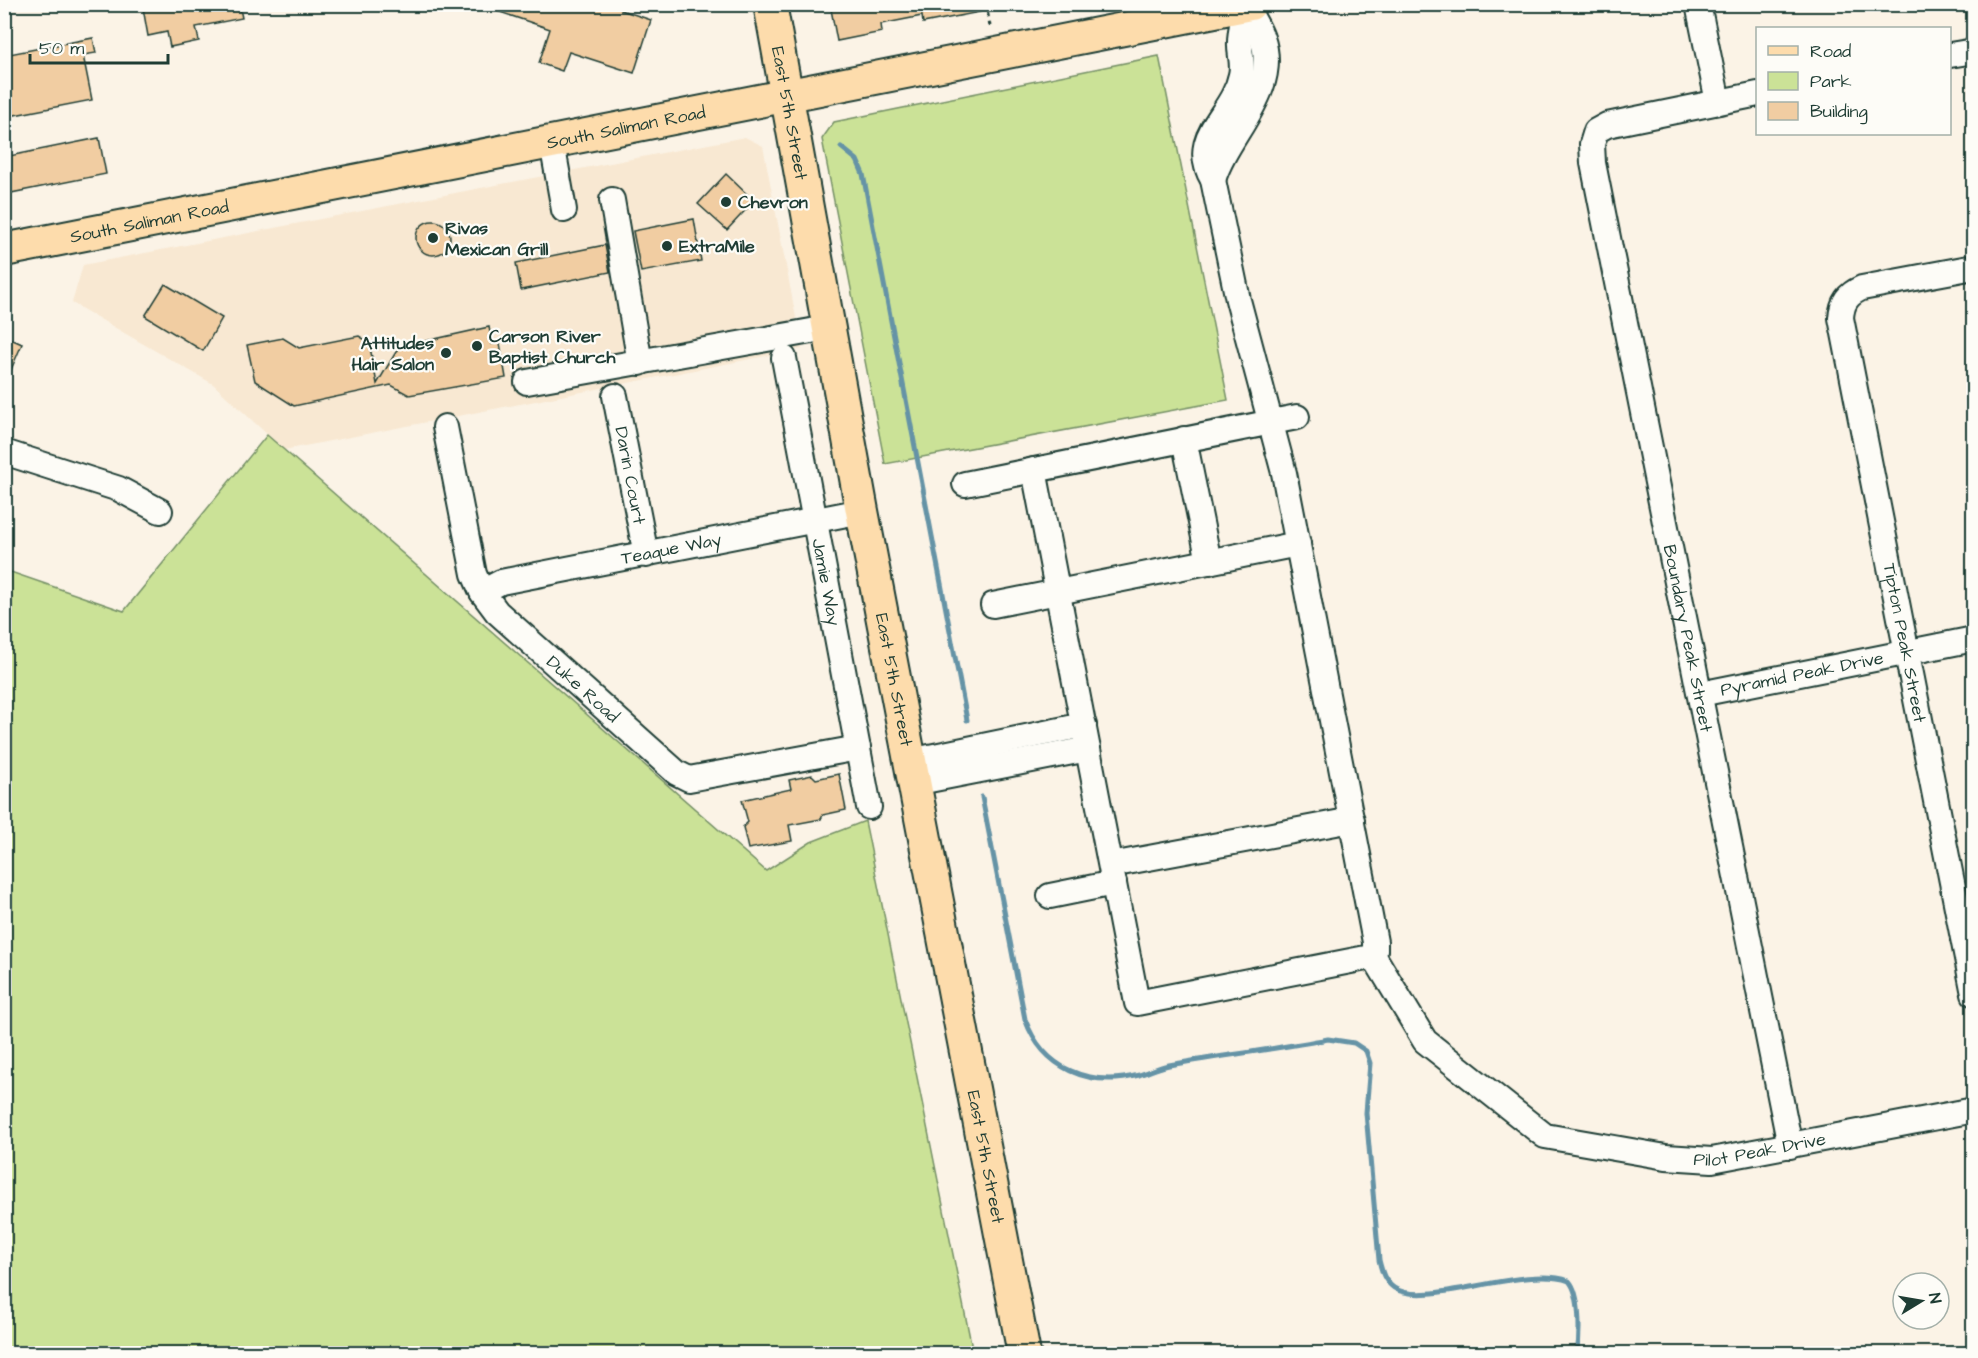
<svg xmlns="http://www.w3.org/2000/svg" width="1978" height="1358" font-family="'Architects Daughter',sans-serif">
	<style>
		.built { fill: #f8e8d2 }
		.green { fill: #cbe297; stroke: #759066; stroke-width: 1.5 }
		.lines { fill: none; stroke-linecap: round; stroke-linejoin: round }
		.stream { stroke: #6593a6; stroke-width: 5 }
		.building { fill: #f1cda2; stroke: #1f3d34; stroke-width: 1.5 }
		.minor-casing { stroke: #1f3d34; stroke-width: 28 }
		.major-casing { stroke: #1f3d34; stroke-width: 36 }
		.path { stroke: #1f3d34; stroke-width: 3; stroke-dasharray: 4.5 4.5; stroke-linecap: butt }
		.minor { stroke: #fdfcf7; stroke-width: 24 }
		.major { stroke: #fddcac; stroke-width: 32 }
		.poi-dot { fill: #1f3d34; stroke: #fdfcf7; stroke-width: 2 }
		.labels { text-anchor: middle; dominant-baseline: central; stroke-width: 4.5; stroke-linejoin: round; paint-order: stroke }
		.street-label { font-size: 18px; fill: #1f3d34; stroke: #fdfcf7 }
		.poi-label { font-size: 18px; font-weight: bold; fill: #1f3d34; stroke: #fdfcf7; text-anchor: start }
	</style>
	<rect width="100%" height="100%" fill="#fbf3e6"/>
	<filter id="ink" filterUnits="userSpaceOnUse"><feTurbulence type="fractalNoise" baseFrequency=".0167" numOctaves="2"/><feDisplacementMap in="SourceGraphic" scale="12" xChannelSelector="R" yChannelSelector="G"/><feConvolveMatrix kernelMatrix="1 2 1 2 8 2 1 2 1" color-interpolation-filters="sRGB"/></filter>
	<g filter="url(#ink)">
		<path class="built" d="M745,137L763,146L802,349L284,450L213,384L72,303L83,265Z"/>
		<path class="green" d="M1159,56L1228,400L885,464L822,139L834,122Z
			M267,435L766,871L811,842L865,821L973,1353H5V570L124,611Z"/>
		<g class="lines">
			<path class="stream" d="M841,147L857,160L863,174L967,720
				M982,797L1025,1019C1043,1069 1089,1088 1139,1075C1149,1072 1159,1067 1169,1065C1222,1056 1275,1049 1328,1039L1354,1043L1366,1051L1370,1063L1366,1113L1379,1260C1382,1272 1384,1281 1394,1288C1425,1309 1524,1264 1569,1281C1581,1294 1580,1336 1577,1354"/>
		</g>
		<path class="building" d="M162,4H239L242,18L196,27L199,41L170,47L167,32L148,36L143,8Z
			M486,4H623L621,10L651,20L634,73L569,52L562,71L539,63L550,29L485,7Z
			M830,4H980V12L923,23L922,16L881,24L882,32L837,41Z
			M93,38L96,53L83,55L92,100L4,117V55Z
			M99,138L106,174L6,194L4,157Z
			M726,174L754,201L727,230L698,204Z
			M694,219L701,261L641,272L633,231Z
			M416 238a17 17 0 1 1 34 0a17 17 0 1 1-34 0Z
			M605,245L610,272L521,290L516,263Z
			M165,284L222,318L203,351L145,316Z
			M489,327L492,344L500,343L506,378L409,395L391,385L294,406L255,381L247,345L283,338L299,348L359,336L369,342L377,384L399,347Z
			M4,336L22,344L4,386Z
			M839,774L846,810L823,815L821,819L789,825L792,841L748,849L743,827L748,822L742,800L791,789L789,780L812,775L816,779Z"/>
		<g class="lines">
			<g class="minor-casing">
				<g id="minor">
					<path d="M1698,4L1718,102"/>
					<path d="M1950,55L1974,51"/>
					<path id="s1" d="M1758,94L1607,125L1596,131L1592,144L1593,163L1790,1146"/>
					<path d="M552,143L564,210"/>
					<path d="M1213,180C1227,133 1281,91 1262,38C1258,26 1250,16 1245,4"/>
					<path d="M612,200L640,363"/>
					<path id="s2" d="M1974,267L1862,288C1848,294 1842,302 1841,318L1974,994"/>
					<path id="s3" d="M784,358L869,807"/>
					<path d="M527,382L828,328"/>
					<path id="s4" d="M615,396L646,555"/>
					<path id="s5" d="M445,427L474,574L482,592L497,612L677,773L689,779L858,748"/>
					<path d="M1184,439L1209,562"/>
					<path d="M4,452L119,489L160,511"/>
					<path d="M1034,470L1137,1003L1371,957L1375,951V942L1284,473L1238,300L1213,180C1187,136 1233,116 1241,75C1244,63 1239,53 1240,42C1240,30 1244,17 1246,5"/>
					<path d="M965,484L1297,417"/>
					<path id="s6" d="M482,592L501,582L862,511"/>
					<path d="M993,605L1298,544"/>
					<path id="s7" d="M1700,694L1974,639"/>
					<path d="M910,761L1084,725"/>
					<path d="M914,783L1088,749"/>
					<path d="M1111,865L1352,820"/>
					<path d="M1050,896L1114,883"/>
					<path id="s8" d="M1373,955L1425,1041L1545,1136L1666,1157L1712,1160L1974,1110"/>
				</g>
			</g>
			<g class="major-casing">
				<g id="major">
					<path id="s9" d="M770,4L862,511L1024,1354"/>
					<path id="s10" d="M4,250L1250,4"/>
				</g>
			</g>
			<path class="path" d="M986,4L990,26"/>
			<use href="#minor" class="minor"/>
			<use href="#major" class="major"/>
		</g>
	</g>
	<g class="poi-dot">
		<circle cx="726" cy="202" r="6"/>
		<circle cx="433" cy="238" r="6"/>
		<circle cx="667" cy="246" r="6"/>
		<circle cx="477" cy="346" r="6"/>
		<circle cx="446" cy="353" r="6"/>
	</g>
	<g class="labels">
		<g class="street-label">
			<text stroke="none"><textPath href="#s9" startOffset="111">East 5th Street</textPath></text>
			<text stroke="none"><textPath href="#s10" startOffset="634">South Saliman Road</textPath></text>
			<text stroke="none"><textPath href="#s10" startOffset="148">South Saliman Road</textPath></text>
			<text stroke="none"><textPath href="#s4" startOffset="81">Darin Court</textPath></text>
			<text stroke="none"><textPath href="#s6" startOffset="195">Teaque Way</textPath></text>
			<text stroke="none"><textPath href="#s3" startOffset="228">Jamie Way</textPath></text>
			<text stroke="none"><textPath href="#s1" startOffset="684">Boundary Peak Street</textPath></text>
			<text stroke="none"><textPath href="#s2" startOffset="484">Tipton Peak Street</textPath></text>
			<text stroke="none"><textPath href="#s7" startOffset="104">Pyramid Peak Drive</textPath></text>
			<text stroke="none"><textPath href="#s9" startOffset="687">East 5th Street</textPath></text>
			<text stroke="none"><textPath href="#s5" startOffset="310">Duke Road</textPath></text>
			<text stroke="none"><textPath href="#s8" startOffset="471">Pilot Peak Drive</textPath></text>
			<text stroke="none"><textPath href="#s9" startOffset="1173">East 5th Street</textPath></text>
		</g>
		<g class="poi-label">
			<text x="738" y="202">Chevron</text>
			<text x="445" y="228">Rivas<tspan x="445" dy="21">Mexican Grill</tspan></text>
			<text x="679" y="246">ExtraMile</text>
			<text x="489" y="336">Carson River<tspan x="489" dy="21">Baptist Church</tspan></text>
			<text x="434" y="343" text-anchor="end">Attitudes<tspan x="434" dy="21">Hair Salon</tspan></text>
		</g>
	</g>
	<rect width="1978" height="1358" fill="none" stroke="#fdfcf7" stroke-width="24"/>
	<rect x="12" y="12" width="1954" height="1334" fill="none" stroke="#1f3d34" stroke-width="2" filter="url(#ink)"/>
	<rect x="1756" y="27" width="195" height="108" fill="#fdfcf7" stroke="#a4b0a9" stroke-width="1.5"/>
	<rect x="1768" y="46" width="30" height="9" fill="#fddcac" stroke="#a4b0a9" stroke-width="1.5"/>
	<text x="1810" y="57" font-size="18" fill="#1f3d34">Road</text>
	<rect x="1768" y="72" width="30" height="18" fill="#cbe297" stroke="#a4b0a9" stroke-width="1.5"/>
	<text x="1810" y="87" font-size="18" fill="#1f3d34">Park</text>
	<rect x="1768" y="102" width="30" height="18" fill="#f1cda2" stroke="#a4b0a9" stroke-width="1.5"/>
	<text x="1810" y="117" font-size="18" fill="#1f3d34">Building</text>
	<g transform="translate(1921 1301) rotate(79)"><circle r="28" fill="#fdfcf7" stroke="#a4b0a9" stroke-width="1.5"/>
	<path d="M0-4.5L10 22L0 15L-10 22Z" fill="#1f3d34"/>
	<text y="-9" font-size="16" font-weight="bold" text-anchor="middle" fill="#1f3d34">N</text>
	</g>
	<path d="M30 54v9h138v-9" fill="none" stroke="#1f3d34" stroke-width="3"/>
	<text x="39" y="54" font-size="18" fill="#1f3d34" stroke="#fdfcf7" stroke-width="4.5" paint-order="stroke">50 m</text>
</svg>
